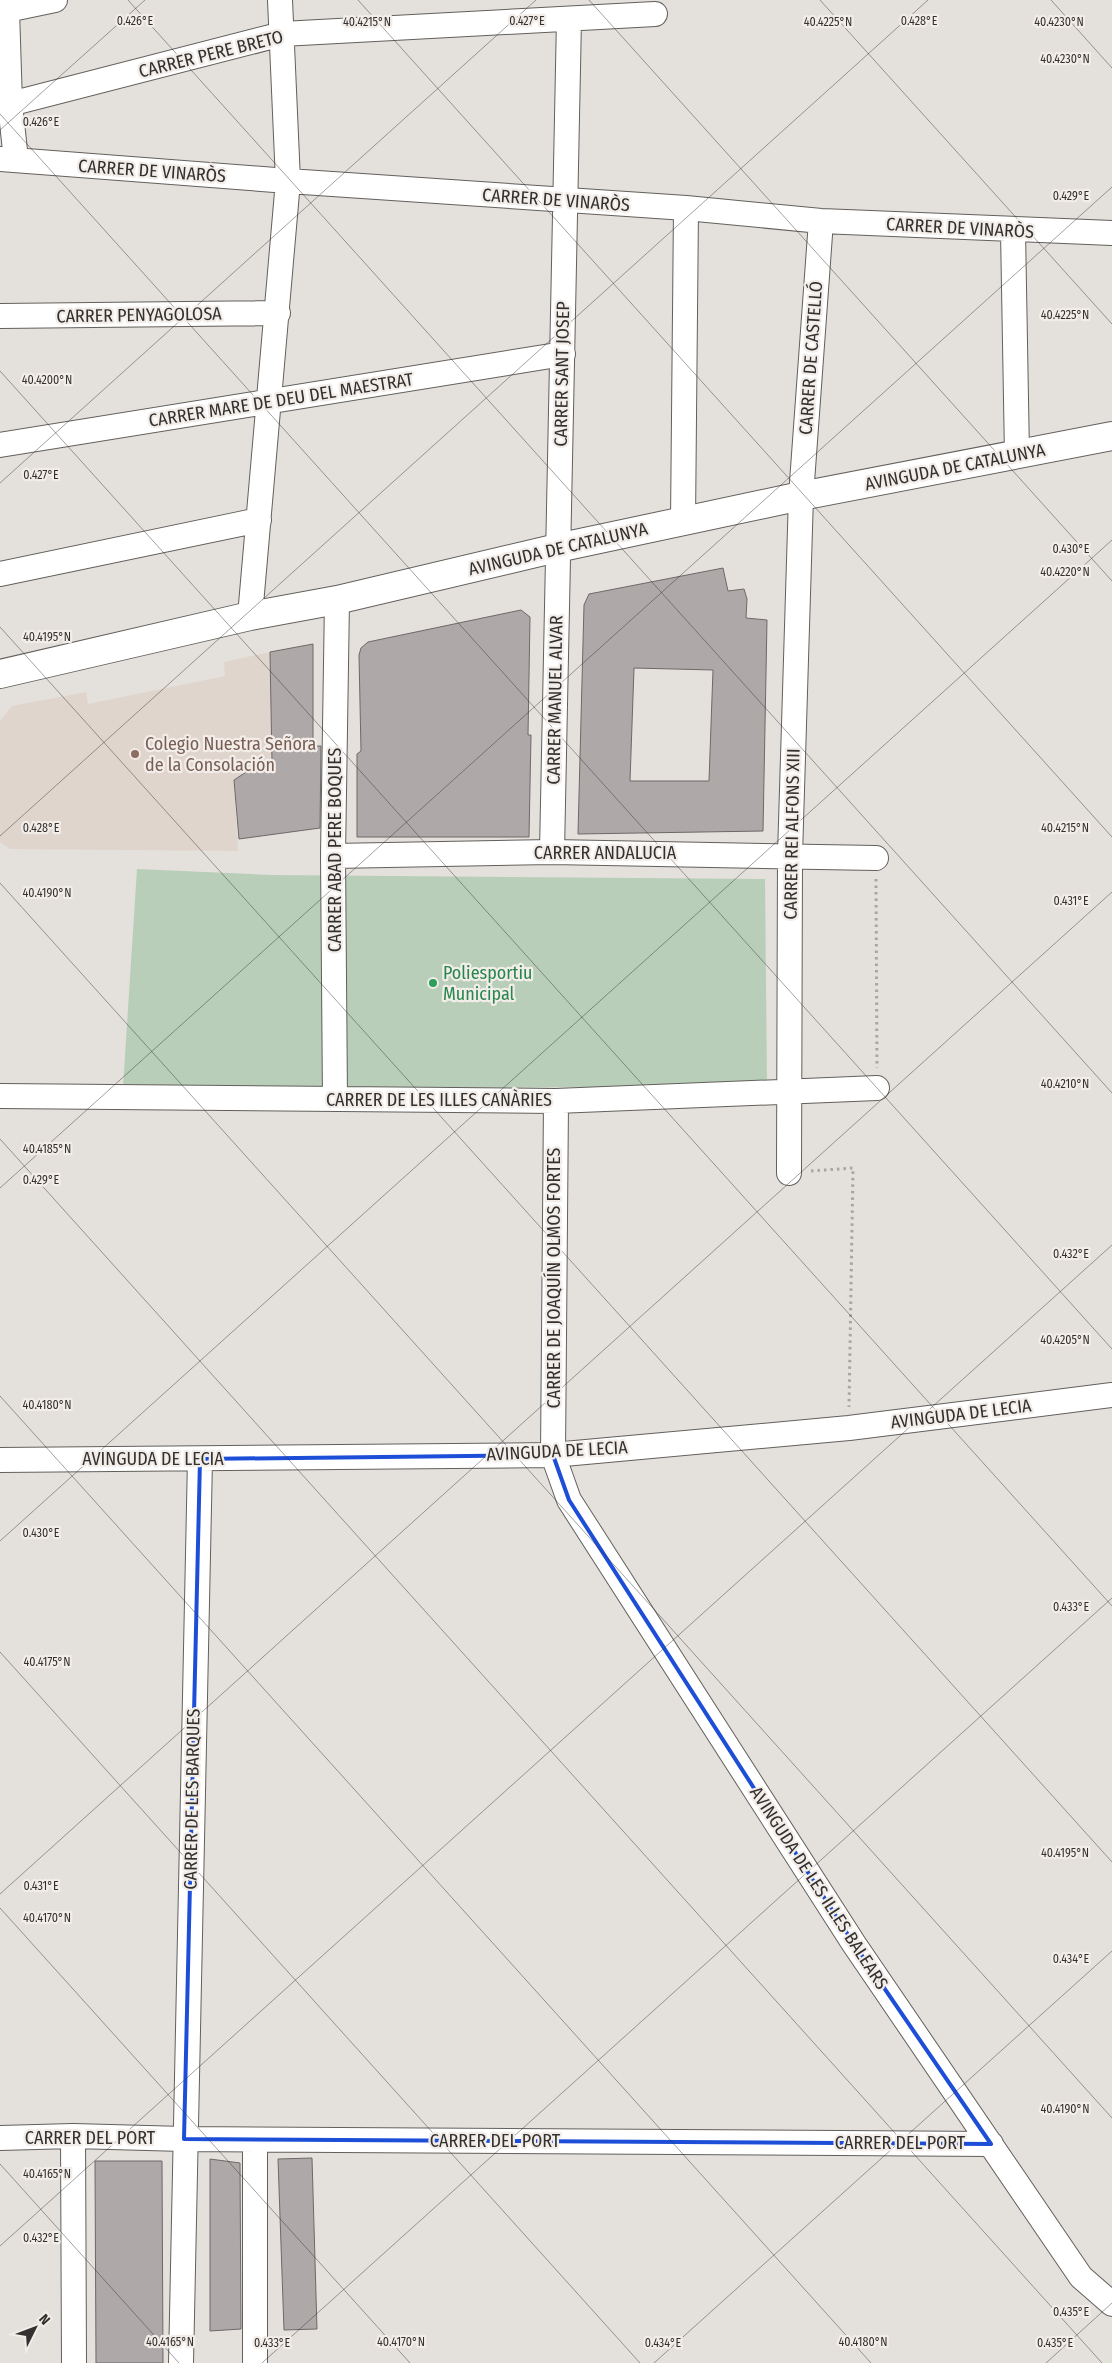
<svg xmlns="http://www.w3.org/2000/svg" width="1112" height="2363" font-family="'Fira Sans Condensed',sans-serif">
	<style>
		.built { fill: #e0d5cc }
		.green { fill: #b8ceb8 }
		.building { fill: #aea8a8; stroke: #6e6868; fill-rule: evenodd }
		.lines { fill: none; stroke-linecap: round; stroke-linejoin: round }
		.street-casing { stroke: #63605c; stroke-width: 26 }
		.secondary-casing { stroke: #63605c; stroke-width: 30 }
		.path { stroke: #a8a5a2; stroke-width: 3; stroke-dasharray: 2.5 4; stroke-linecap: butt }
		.street { stroke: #fff; stroke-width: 24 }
		.secondary { stroke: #fff; stroke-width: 28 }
		.marked { fill: none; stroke: #1d4ed8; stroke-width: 4; stroke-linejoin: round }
		.ticks { fill: none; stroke: #333130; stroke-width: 1; stroke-opacity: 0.45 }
		.education-dot { fill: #8d6e63; stroke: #f2ede9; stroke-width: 2 }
		.leisure-dot { fill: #2e9e5b; stroke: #f2ede9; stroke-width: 2 }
		.labels { text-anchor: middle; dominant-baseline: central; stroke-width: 4.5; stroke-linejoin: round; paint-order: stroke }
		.street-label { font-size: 18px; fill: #333130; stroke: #f2ede9 }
		.education-label { font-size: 18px; fill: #785e54; stroke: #f2ede9; text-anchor: start }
		.leisure-label { font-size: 18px; fill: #27864d; stroke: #f2ede9; text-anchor: start }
		.ticks-label { font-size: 12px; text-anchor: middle; fill: #333130; stroke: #f2ede9; stroke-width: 4.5; stroke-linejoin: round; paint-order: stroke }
	</style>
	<rect width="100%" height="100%" fill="#e4e0dc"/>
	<path class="built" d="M270,652L271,744L270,763L254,767L234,780L238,851L10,849L0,842V721L12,706L86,692L88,704L225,676L224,662Z"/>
	<path class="green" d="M137,869L271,875L765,879L767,1086L263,1089L123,1087Z"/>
	<path class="building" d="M723,568L728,591L744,589L747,599L746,618L767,620L763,831L578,834L584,605L589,594ZM634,668L713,670L709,781H630Z
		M521,610L530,617L528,735H531L529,837H357V754L361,751L359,655L361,648L368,642Z
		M313,644V746H321L320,828L239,839L234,780L254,767L272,764L270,652Z
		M312,2158L317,2329L284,2330L278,2159Z
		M210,2159L240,2163L241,2329L210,2331Z
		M95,2161H162L163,2363H96Z"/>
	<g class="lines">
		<g class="street-casing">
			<path id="street" d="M10,104L282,34L655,14
				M0,159L288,181L686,208L821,221L1112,233
				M16,160L10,104L7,10L55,0
				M1013,231L1017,455
				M0,316L278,313
				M0,445L563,354
				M683,522L686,208
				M0,574L259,520
				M250,616L288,181L280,0
				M552,852L569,19
				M333,856L552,852L876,858
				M0,1096L556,1101L877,1088
				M335,1099L333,856L337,600
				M556,1101L553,1455L569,1500L854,1944L1081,2277L1112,2304
				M789,1173L790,855L801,496L821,221
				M0,1460L553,1455L849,1428L1112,1395
				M73,2136L74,2363
				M0,2138L73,2136L184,2139L991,2144
				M255,2140V2363
				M181,2363L200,1459"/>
		</g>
		<g class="secondary-casing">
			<path id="secondary" d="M0,674L250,616L337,600L557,548L801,496L1112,436"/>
		</g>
		<path class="path" d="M876,879L877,1068
			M811,1171L853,1168L849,1407"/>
		<use href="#street" class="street"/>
		<use href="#secondary" class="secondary"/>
	</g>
	<path class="marked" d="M553,1455L569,1500L854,1944L991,2144L184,2139L200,1459Z"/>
	<path class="ticks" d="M128,0L1112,1093M358,0L1112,837M589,0L1112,581M820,0L1112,324M1051,0L1112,68M0,114L1112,1349M0,130L145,0M0,371L1112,1606M0,483L536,0M0,627L1112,1862M0,836L928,0M0,883L1112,2118M0,1139L1102,2363M0,1188L1112,187M0,1396L871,2363M0,1541L1112,540M0,1652L640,2363M0,1894L1112,892M0,1908L410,2363M0,2164L179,2363M0,2246L1112,1245M262,2363L1112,1598M654,2363L1112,1951M1046,2363L1112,2303"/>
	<circle class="education-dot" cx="135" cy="754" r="5"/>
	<circle class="leisure-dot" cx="433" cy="983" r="5"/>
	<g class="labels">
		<g class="street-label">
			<text transform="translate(211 54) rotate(-14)">CARRER PERE BRETO</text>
			<text transform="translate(152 171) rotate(4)">CARRER DE VINARÒS</text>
			<text transform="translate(556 200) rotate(4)">CARRER DE VINARÒS</text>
			<text transform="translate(960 228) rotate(3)">CARRER DE VINARÒS</text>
			<text transform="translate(139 315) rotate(-1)">CARRER PENYAGOLOSA</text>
			<text transform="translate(811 358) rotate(-86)">CARRER DE CASTELLÓ</text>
			<text transform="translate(562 374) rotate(-89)">CARRER SANT JOSEP</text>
			<text transform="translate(281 400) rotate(-9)">CARRER MARE DE DEU DEL MAESTRAT</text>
			<text transform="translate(955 467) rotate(-11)">AVINGUDA DE CATALUNYA</text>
			<text transform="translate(558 549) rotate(-13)">AVINGUDA DE CATALUNYA</text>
			<text transform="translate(555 700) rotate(-89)">CARRER MANUEL ALVAR</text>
			<text transform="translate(792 834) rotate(-89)">CARRER REI ALFONS XIII</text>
			<text transform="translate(335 850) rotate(-90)">CARRER ABAD PERE BOQUES</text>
			<text x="605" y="853">CARRER ANDALUCIA</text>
			<text x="439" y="1100">CARRER DE LES ILLES CANÀRIES</text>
			<text transform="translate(554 1278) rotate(-90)">CARRER DE JOAQUÍN OLMOS FORTES</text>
			<text transform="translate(961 1414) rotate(-7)">AVINGUDA DE LECIA</text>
			<text transform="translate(557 1451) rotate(-3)">AVINGUDA DE LECIA</text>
			<text x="153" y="1459">AVINGUDA DE LECIA</text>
			<text transform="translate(192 1799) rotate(-89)">CARRER DE LES BARQUES</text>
			<text transform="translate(819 1888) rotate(57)">AVINGUDA DE LES ILLES BALEARS</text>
			<text x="90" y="2138">CARRER DEL PORT</text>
			<text x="495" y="2141">CARRER DEL PORT</text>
			<text x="900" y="2143">CARRER DEL PORT</text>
		</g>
		<g class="education-label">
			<text x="145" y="744">Colegio Nuestra Señora<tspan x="145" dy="21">de la Consolación</tspan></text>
		</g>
		<g class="leisure-label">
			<text x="443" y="973">Poliesportiu<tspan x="443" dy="21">Municipal</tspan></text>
		</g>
	</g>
	<g class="ticks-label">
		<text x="135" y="25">0.426°E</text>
		<text x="527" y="25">0.427°E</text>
		<text x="919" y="25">0.428°E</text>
		<text x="367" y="26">40.4215°N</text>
		<text x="828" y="26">40.4225°N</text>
		<text x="1059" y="26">40.4230°N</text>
		<text x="1065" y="63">40.4230°N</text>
		<text x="41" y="126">0.426°E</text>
		<text x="1071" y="200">0.429°E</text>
		<text x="1065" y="319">40.4225°N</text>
		<text x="47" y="384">40.4200°N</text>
		<text x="41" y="479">0.427°E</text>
		<text x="1071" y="553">0.430°E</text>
		<text x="1065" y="576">40.4220°N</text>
		<text x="47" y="641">40.4195°N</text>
		<text x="41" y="832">0.428°E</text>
		<text x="1065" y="832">40.4215°N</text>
		<text x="47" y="897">40.4190°N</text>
		<text x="1071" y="905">0.431°E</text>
		<text x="1065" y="1088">40.4210°N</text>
		<text x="47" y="1153">40.4185°N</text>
		<text x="41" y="1184">0.429°E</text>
		<text x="1071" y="1258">0.432°E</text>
		<text x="1065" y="1344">40.4205°N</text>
		<text x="47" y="1409">40.4180°N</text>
		<text x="41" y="1537">0.430°E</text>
		<text x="1071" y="1611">0.433°E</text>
		<text x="47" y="1666">40.4175°N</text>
		<text x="1065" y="1857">40.4195°N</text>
		<text x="41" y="1890">0.431°E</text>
		<text x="47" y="1922">40.4170°N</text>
		<text x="1071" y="1963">0.434°E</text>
		<text x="1065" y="2113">40.4190°N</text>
		<text x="47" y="2178">40.4165°N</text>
		<text x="41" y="2242">0.432°E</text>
		<text x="1071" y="2316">0.435°E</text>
		<text x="170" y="2346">40.4165°N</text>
		<text x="401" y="2346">40.4170°N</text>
		<text x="863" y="2346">40.4180°N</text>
		<text x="272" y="2347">0.433°E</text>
		<text x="663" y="2347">0.434°E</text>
		<text x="1055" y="2347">0.435°E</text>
	</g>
	<g transform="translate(35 2328) rotate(48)" stroke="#f2ede9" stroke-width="4" paint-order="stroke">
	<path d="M0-4L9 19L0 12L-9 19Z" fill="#333130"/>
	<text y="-8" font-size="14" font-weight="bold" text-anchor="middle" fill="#333130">N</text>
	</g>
</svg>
